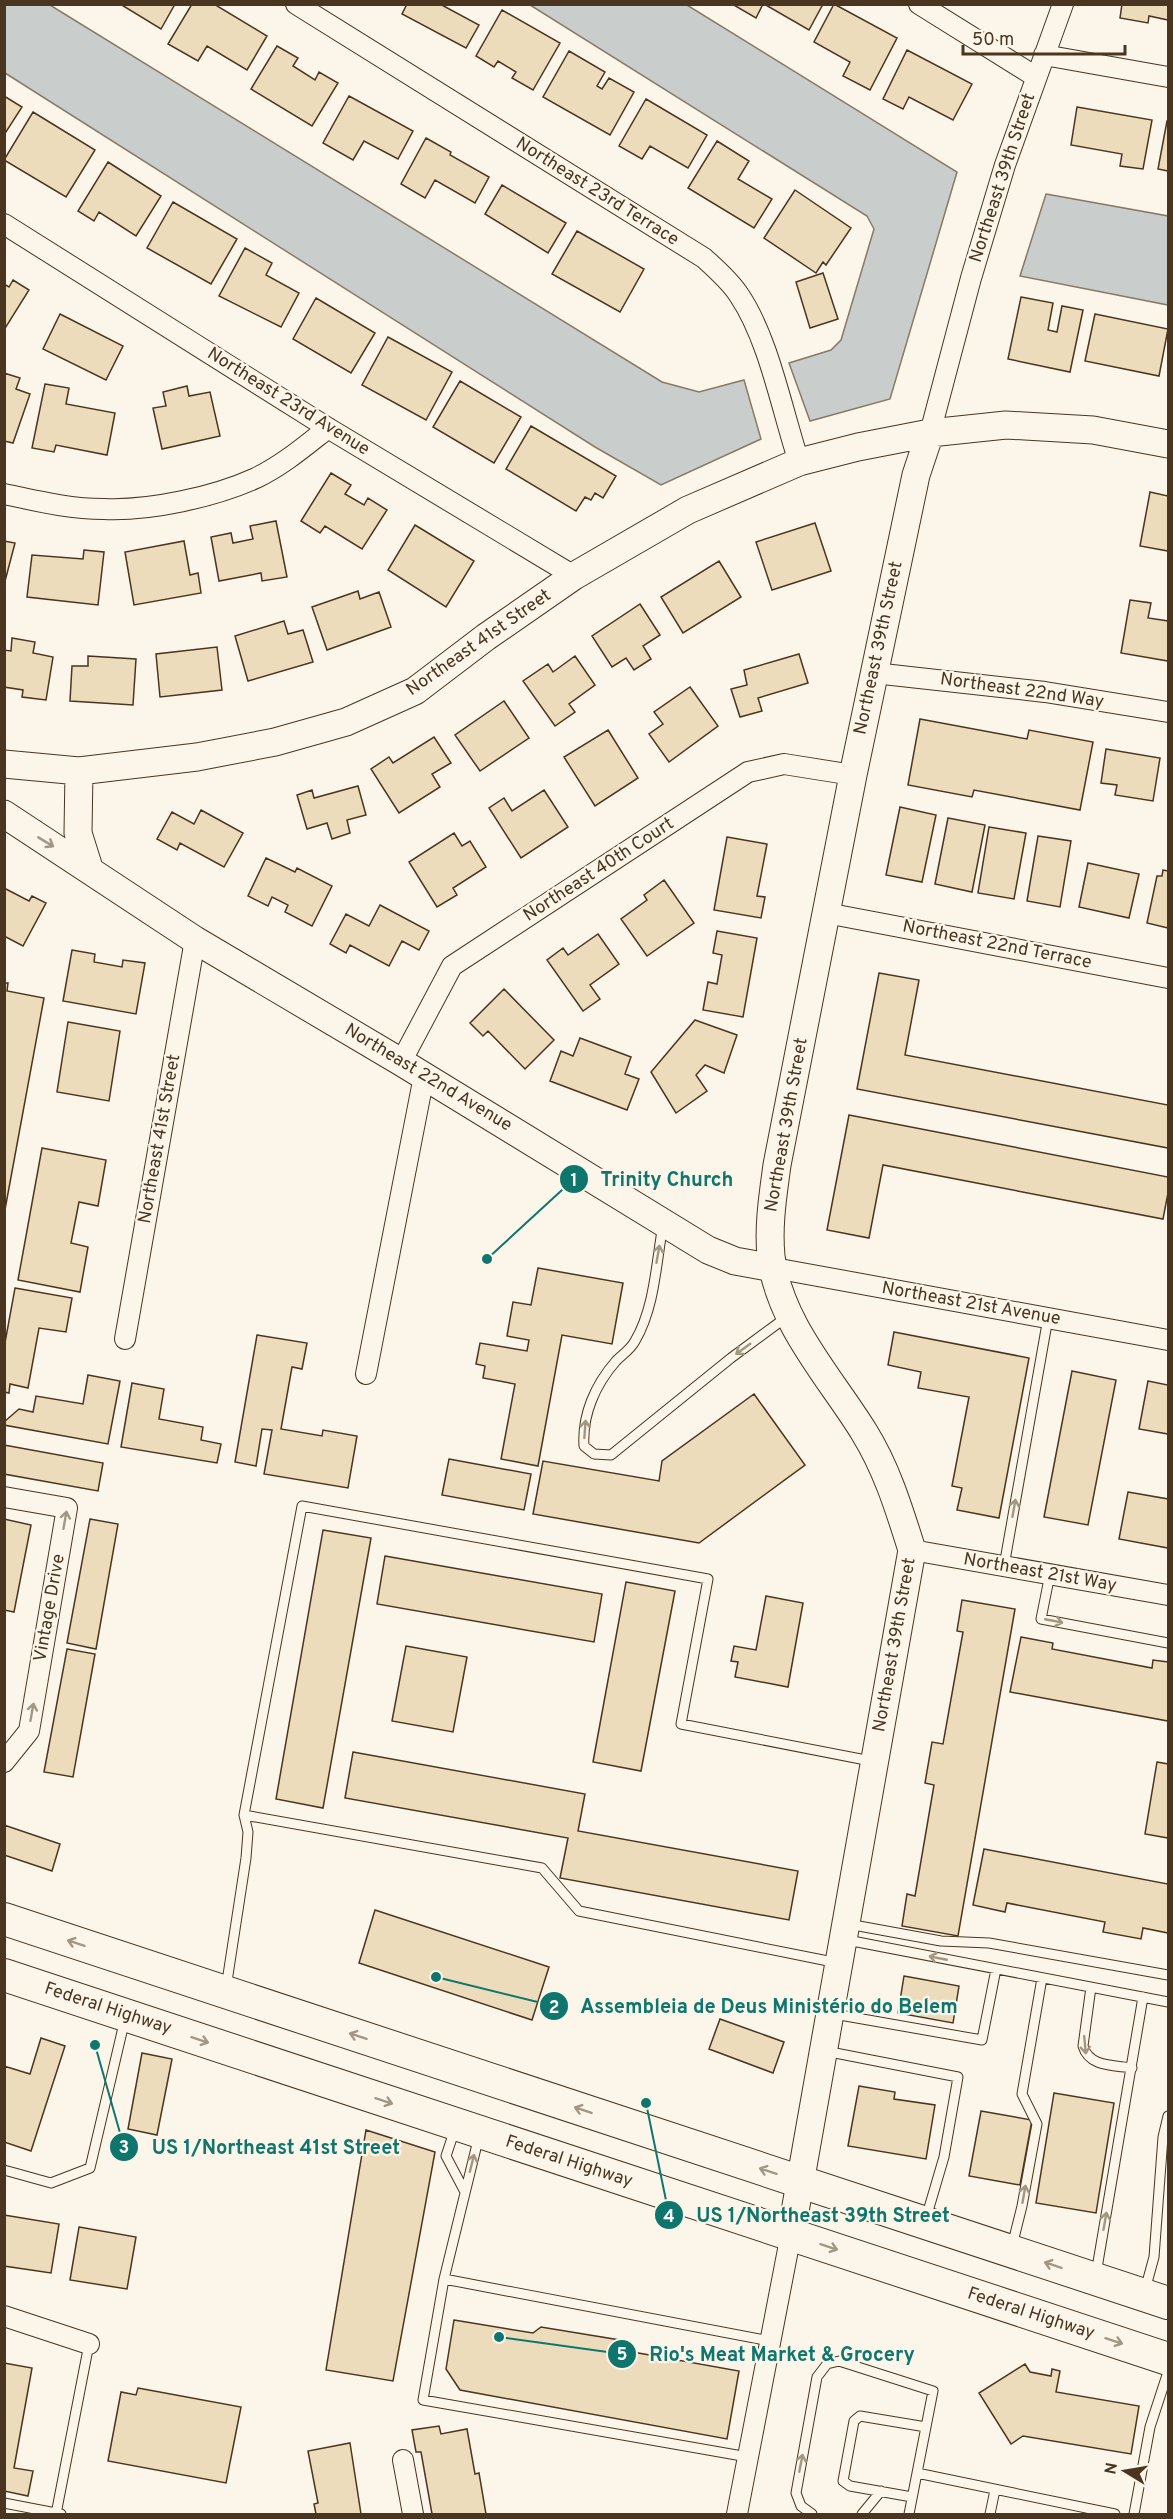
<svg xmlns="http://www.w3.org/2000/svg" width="1173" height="2519" font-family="Overpass,sans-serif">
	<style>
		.water { fill: #c9cecd; stroke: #887966; stroke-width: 1.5 }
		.building { fill: #ecdcbc; stroke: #4a3520; stroke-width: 1.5 }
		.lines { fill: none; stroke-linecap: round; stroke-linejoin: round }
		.lane-casing { stroke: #4a3520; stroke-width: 11 }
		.street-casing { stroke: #4a3520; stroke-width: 22 }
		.secondary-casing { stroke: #4a3520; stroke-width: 29 }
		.primary-casing { stroke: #4a3520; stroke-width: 34 }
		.lane { stroke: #fbf6e9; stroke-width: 9 }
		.street { stroke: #fbf6e9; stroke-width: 20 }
		.secondary { stroke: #fbf6e9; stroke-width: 27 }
		.primary { stroke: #fbf6e9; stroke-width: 32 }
		.oneway { stroke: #a29684 }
		.labels { text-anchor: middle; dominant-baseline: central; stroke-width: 4.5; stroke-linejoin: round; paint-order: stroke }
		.street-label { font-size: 18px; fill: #4a3520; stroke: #fbf6e9 }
		.leader { fill: none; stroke: #0f766e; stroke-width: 2 }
		.callout-dot { fill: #0f766e; stroke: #fbf6e9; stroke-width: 2 }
		.mark-label { font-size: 18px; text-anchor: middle; font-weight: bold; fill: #fff }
		.callout-label { font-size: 20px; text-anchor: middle; font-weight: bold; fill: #0f766e; stroke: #fbf6e9; stroke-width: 4.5; stroke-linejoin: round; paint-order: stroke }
	</style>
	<rect width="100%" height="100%" fill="#fbf6e9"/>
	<path class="water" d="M4,5H50L662,382L699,392L744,380L761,439L661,485L595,447L5,73Z
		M530,5H687L957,172L890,399L810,421L789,363L831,350L841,340L874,229L867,216Z
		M1046,194L1168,216V305L1020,276Z"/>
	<path class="building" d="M120,4H175L161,29Z
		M192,4H214L267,36L247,70L207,46L198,61L168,44Z
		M407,4H440L479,25L466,48L402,14Z
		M732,4H763L756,18Z
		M764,4H823L809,30Z
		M834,4L897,38L870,90L843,76L850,62L814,42Z
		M1122,4H1168V20L1149,16L1148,23L1120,18Z
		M502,10L560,43L533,90L512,78L516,72L498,61L494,67L476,56Z
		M277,46L298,58L293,66L315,80L319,72L338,83L312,126L251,89Z
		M907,50L972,84L953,120L909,97L903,109L883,99Z
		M569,51L605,72L597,86L602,89L609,78L634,92L610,135L543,97Z
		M4,96L22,107L4,135Z
		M349,96L413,131L398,159L364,141L353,160L323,143Z
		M646,99L707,135L688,168L650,146L642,159L619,146Z
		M1077,107L1152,120L1143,169L1120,166L1122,154L1071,145Z
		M33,112L95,150L66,197L4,160Z
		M1167,121H1168V171L1158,169Z
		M426,138L451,152L450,155L489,177L475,203L435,180L425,198L401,184Z
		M717,141L749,161L738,179L772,199L754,228L688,188Z
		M108,162L161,196L136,236L99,212L94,221L78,211Z
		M502,185L566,223L548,253L485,214Z
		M795,190L851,228L826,265L823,262L816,273L764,238Z
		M173,202L237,239L211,284L147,248Z
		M577,231L644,269L620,312L552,274Z
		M245,248L272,263L266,275L299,293L281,327L219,296Z
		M823,273L838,319L810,328L796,282Z
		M13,280L29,290L4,330V284L9,287Z
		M1021,297L1053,303L1048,330L1057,332L1062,306L1083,310L1070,372L1008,359Z
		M316,298L375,333L351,373L293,339Z
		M60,314L123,346L106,380L43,349Z
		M1095,314L1168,329L1159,376L1085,361Z
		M388,337L452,372L426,420L362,385Z
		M4,373L20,378L16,389L30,394L13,443L4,441Z
		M460,381L521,417L494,463L433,427Z
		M45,384L69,388L66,404L115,413L107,455L56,445L54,452L32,448Z
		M187,386L189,396L210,392L220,436L162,449L153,408L166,406L163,392Z
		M531,426L616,476L603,498L595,493L591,500L585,497L576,511L506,469Z
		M331,473L351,485L345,494L364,505L368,498L387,510L362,549L325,526L320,533L301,521Z
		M1150,492L1168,496V551L1140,546Z
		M276,521L287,577L262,581L261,573L219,581L211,537L231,533L233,543L253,539L250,526Z
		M815,523L831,571L772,590L756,542Z
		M415,525L474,561L446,607L388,570Z
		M4,541L15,543L4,585Z
		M184,541L190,575L198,573L201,593L134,605L125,552Z
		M84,550L104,552L98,605L27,597L32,555L83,559Z
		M719,561L741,597L683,633L661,597Z
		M358,591L360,599L379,592L391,627L327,650L312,607Z
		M1130,600L1151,603L1148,618L1168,621V661L1121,653Z
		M640,604L660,635L643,646L651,659L634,670L626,658L612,667L592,636Z
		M284,621L288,634L303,630L313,662L248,681L235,636Z
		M12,638L35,642L33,653L53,657L46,700L22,697L23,690L4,687V650L11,651Z
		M217,647L222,690L160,697L156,654Z
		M799,654L808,683L758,698L762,711L740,717L731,689L747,685L744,670Z
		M88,656L136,659L133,705L70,701L72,666H88Z
		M575,656L595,685L569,704L575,712L555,726L523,681L548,664L553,672Z
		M690,687L718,726L669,762L649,734L663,724L654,712Z
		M504,701L529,738L480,771L455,735Z
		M920,719L1027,739L1029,730L1093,742L1080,810L974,790L972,797L908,785Z
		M608,730L638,778L595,806L564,757Z
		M434,737L451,763L432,774L440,787L399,813L371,769L389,757L393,763Z
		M1106,749L1160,758L1153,801L1115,795L1117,785L1101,783Z
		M358,786L366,815L347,820L350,833L332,839L327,823L307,829L297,795L312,790L314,798Z
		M544,790L568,827L521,858L489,808L504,798L512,811Z
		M900,807L936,815L922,882L886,875Z
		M201,810L243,833L224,867L180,843L177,850L157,839L172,812L194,824Z
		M948,818L985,825L972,892L935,884Z
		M989,827L1026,833L1014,899L978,893Z
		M454,833L462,846L470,841L486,867L453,888L457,895L437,907L409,862Z
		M1038,836L1071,841L1060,907L1027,901Z
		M727,837L767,844L757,896L765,897L761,918L714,910Z
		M266,858L295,872L297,868L332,886L312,926L285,912L288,905L272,897L268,906L248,896Z
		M1088,863L1139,874L1129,918L1079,907Z
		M1163,870L1168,871V928L1147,923L1157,876H1162Z
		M664,880L694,923L647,956L621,919L647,900L644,895Z
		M4,888L29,901L32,896L46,903L23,946L4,936Z
		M380,905L429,931L419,950L402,941L389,966L350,945L346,953L330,944L346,914L369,926Z
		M717,931L757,938L743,1017L703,1010L708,982L717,984L722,955L713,953Z
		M598,934L619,964L590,985L600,999L583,1011L547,960L563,948L568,955Z
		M72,950L95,954L94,962L122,967L123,960L145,963L136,1014L63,1001Z
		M879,973L919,980L905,1055L1168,1105V1148L857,1089Z
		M4,983H8L7,991L44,998L4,1215Z
		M504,989L554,1040L525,1069L488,1031L483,1036L470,1023Z
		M695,1020L737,1035L724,1073L705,1065L696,1075L707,1091L676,1113L651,1072Z
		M68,1022L120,1031L109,1101L57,1092Z
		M580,1038L631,1057L625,1074L639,1079L627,1110L550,1081L561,1051L573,1056Z
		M849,1115L1168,1177V1193L1163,1219L883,1165L869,1238L827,1230Z
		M42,1148L106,1160L98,1206L79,1202L71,1243L88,1247L80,1292L18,1280Z
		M538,1268L623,1283L612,1344L562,1335L538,1466L501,1459L515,1384L483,1378L485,1366L476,1364L480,1343L527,1351L529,1340L507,1336L513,1302L531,1305Z
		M15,1288L72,1298L66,1332L39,1328L28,1388L10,1384L9,1393L4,1392V1348Z
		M894,1332L1029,1358L999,1518L957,1510L962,1488L952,1486L969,1397L918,1388L921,1372L888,1365Z
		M257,1335L307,1343L302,1369L292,1367L281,1429L322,1436L323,1430L357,1436L348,1488L264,1474L272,1430L262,1429L256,1466L235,1462Z
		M1072,1371L1116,1380L1088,1525L1044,1517Z
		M88,1375L120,1381L108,1444L4,1425V1422L19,1409L33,1412L36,1396L83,1404Z
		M1148,1381L1168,1385V1434L1139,1429Z
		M132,1383L164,1389L159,1419L203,1427L201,1440L221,1444L217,1463L121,1447Z
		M754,1394L805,1465L699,1543L533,1514L543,1461L659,1481L662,1461Z
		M4,1445L103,1463L98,1491L4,1474Z
		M449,1459L531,1474L524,1510L442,1495Z
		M1128,1492L1168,1499V1548L1119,1539Z
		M4,1519L31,1525L14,1612L4,1610Z
		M90,1519L118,1524L96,1649L67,1643Z
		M323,1530L371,1538L323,1808L276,1799Z
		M385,1556L602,1594L594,1642L377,1604Z
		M626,1582L675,1591L641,1771L593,1762Z
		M766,1596L803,1603L788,1687L735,1677L738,1662L731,1661L734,1646L756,1650Z
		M962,1600L1015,1609L958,1936L902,1926L907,1894L915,1896L934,1785L925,1783L932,1742L943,1744L963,1632L957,1631Z
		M1021,1637L1053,1643L1052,1649L1152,1668L1153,1660L1168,1662V1721L1010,1692Z
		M406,1646L467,1657L453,1732L392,1721Z
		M67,1649L95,1654L73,1777L44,1772Z
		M353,1752L585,1794L578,1831L798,1871L789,1920L560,1878L568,1838L345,1798Z
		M1157,1762L1168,1764V1838L1145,1834Z
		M4,1825L60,1844L52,1871L4,1855Z
		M984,1849L1168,1884V1933L1143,1928L1141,1939L1103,1932L1105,1922L1007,1903L1005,1912L973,1905Z
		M375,1910L549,1967L532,2020L359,1963Z
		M904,1976L959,1986L953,2023L898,2013Z
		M720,2019L784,2042L773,2073L709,2049Z
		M41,2038L65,2046L31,2151L4,2142V2066L30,2074Z
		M142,2053L172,2059L157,2135L128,2129Z
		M859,2086L895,2092L894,2099L935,2105L926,2159L848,2146Z
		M1054,2093L1114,2103L1096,2213L1036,2203Z
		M981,2111L1032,2120L1020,2185L969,2176Z
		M366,2130L435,2152L393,2381L326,2370Z
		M4,2215L59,2224L51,2273L4,2266Z
		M79,2227L136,2237L127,2289L70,2280Z
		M454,2320L533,2333L541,2327L626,2341L633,2352L739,2371L727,2439L460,2390L446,2369Z
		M4,2363L32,2368L14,2468L33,2471L28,2496L4,2491Z
		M1025,2364L1030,2372L1051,2376L1052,2369L1060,2371L1056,2392L1139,2406L1131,2454L1023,2436L1011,2444L979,2393Z
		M138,2388L241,2407L226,2483L108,2461L121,2392L136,2395Z
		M439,2426L441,2434L467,2429L475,2474L479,2473L486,2514H432L421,2452H416L412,2430Z
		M350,2443L361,2514H316L314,2504L318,2503L308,2451Z"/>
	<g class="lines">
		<g class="lane-casing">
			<path id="lane" d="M663,1225C656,1263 655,1307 635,1341C631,1349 622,1355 616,1361C595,1385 582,1415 584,1446L594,1454L611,1455L731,1358L788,1316
				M1004,1566L1048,1318
				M1050,1574L1041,1619L1168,1643
				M848,1924L941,1941L989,1943L1168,1975
				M847,1940L1168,2002
				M838,1963L579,1911L542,1868L244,1815L302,1506L708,1579L681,1724L871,1761
				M1091,1987L1083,2046C1089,2067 1113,2065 1132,2068
				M226,1988L246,1858L248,1832L244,1815
				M834,2014L982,2040L996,1969
				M825,2051L958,2077L944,2157L926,2218
				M455,2129L446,2156L465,2192
				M479,2136L444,2279L423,2400L748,2457
				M4,2170L51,2183L90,2168L125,2019
				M1012,2246L1022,2206L1037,2124L1022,2094L1042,1978
				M1096,2274L1143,1997
				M444,2279L770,2341
				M1145,2290L1154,2257L1163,2137L1168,2116
				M917,2473L1115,2514
				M912,2497L850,2486L843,2481L854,2421L860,2416L926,2427
				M4,2503L61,2514
				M56,2514L89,2344
				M812,2514L801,2506L796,2493L817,2377L827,2364L839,2361L933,2391L909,2514
				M862,2514L881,2491
				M990,2514L995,2490
				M1134,2514L1150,2427L1168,2372"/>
		</g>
		<g class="street-casing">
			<path id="street" d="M296,4L704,258C717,270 730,281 739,295C769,339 782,411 799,462
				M919,4L1036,77
				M1044,55L1168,77
				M4,224L328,428L574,576
				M930,433L971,278L1005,165L1063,4
				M4,494C37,501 70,509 104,509C150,511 214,497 256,478C283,465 305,446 328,428
				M874,673L1045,692L1168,712
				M826,913L1168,978
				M401,1062L452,966L748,772L784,764L853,775
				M774,1268L1168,1340
				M125,1339L195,940
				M366,1374L424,1076
				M4,1497L67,1508L29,1731L4,1762
				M912,1550L1168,1595
				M4,2316L89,2344
				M403,2460L413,2514
				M737,2514L791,2234"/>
		</g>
		<g class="secondary-casing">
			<path id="secondary" d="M4,764L79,771L197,757L275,742L346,722L415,691L486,637L574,576L688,510L799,462L858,447L930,433L1006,425L1093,430L1168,444
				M79,771L78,833L89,868
				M4,814L195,940L401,1062L708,1250L735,1261L774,1268
				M791,2234L912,1550C899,1509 887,1469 864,1432C830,1377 779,1323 771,1256C768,1225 773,1195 777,1165L853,775L916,475L930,433"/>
		</g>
		<g class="primary-casing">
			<path id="primary" d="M4,1919L1168,2303
				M4,1975L1168,2359"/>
		</g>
		<use href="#lane" class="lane"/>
		<use href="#street" class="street"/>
		<use href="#secondary" class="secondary"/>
		<use href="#primary" class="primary"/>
	</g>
	<defs><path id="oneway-shaft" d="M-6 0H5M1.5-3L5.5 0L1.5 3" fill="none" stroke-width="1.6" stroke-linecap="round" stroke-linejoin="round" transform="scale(1.5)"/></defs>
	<g class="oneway">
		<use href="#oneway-shaft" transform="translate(46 842) rotate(31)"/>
		<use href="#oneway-shaft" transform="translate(658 1254) rotate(-80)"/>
		<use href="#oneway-shaft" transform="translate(743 1349) rotate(144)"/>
		<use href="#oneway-shaft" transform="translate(585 1429) rotate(-86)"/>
		<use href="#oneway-shaft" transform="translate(1014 1508) rotate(-80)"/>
		<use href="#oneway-shaft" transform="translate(65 1520) rotate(-80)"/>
		<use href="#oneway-shaft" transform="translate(1054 1621) rotate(11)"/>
		<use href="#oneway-shaft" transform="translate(32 1712) rotate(-80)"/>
		<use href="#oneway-shaft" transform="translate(76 1943) rotate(-162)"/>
		<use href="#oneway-shaft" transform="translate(938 1958) rotate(-169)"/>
		<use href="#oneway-shaft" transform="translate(358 2036) rotate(-162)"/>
		<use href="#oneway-shaft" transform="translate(200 2040) rotate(18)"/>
		<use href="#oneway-shaft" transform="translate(1085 2045) rotate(85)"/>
		<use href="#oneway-shaft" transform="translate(384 2101) rotate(18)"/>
		<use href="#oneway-shaft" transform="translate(583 2110) rotate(-162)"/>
		<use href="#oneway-shaft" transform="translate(472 2163) rotate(-76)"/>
		<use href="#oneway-shaft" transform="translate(768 2171) rotate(-162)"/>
		<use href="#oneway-shaft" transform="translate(1024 2194) rotate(-80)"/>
		<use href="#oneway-shaft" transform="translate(1105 2221) rotate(-80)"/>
		<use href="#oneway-shaft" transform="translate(829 2247) rotate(18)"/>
		<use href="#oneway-shaft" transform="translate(1053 2265) rotate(-162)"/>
		<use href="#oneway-shaft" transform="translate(1114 2341) rotate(18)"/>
		<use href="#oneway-shaft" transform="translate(801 2463) rotate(-79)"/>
	</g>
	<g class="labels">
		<g class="street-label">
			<text transform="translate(1003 178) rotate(-72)">Northeast 39th Street</text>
			<text transform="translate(597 192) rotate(32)">Northeast 23rd Terrace</text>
			<text transform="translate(288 402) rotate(32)">Northeast 23rd Avenue</text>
			<text transform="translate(479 643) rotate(-35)">Northeast 41st Street</text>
			<text transform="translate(879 648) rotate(-78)">Northeast 39th Street</text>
			<text transform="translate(1022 691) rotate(8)">Northeast 22nd Way</text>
			<text transform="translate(599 870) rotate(-33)">Northeast 40th Court</text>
			<text transform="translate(997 945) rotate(11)">Northeast 22nd Terrace</text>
			<text transform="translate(428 1078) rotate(31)">Northeast 22nd Avenue</text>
			<text transform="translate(787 1125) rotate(-80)">Northeast 39th Street</text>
			<text transform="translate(160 1139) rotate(-80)">Northeast 41st Street</text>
			<text transform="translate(971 1304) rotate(10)">Northeast 21st Avenue</text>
			<text transform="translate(1040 1573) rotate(10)">Northeast 21st Way</text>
			<text transform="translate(50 1608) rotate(-80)">Vintage Drive</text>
			<text transform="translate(895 1645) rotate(-80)">Northeast 39th Street</text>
			<text transform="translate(108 2009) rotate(18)">Federal Highway</text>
			<text transform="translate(569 2162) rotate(18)">Federal Highway</text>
			<text transform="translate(1031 2314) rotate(18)">Federal Highway</text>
		</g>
	</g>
	<path class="leader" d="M487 1259L574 1179M436 1977L554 2006M95 2045L124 2147M646 2103L669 2215M499 2337L622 2354"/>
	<g class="callout-dot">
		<circle cx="487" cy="1259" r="6"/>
		<circle cx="436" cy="1977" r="6"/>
		<circle cx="95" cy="2045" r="6"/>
		<circle cx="646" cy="2103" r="6"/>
		<circle cx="499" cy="2337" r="6"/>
		<circle cx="574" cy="1179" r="15"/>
		<circle cx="554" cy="2006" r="15"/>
		<circle cx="124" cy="2147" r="15"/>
		<circle cx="669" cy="2215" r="15"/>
		<circle cx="622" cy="2354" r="15"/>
	</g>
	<g class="mark-label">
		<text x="574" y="1186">1</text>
		<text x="554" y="2013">2</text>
		<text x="124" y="2153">3</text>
		<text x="669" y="2222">4</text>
		<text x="622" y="2360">5</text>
	</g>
	<g class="callout-label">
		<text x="667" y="1186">Trinity Church</text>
		<text x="769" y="2013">Assembleia de Deus Ministério do Belem</text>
		<text x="276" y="2154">US 1/Northeast 41st Street</text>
		<text x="823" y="2222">US 1/Northeast 39th Street</text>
		<text x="782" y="2361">Rio's Meat Market &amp; Grocery</text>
	</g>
	<rect width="1173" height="2519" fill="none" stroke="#4a3520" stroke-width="12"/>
	<g transform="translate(1125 2471) rotate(281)" stroke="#fbf6e9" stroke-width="4.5" paint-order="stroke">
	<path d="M0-4.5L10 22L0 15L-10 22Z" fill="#4a3520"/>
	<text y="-9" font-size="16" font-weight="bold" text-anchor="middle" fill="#4a3520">N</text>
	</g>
	<path d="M963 45v9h162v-9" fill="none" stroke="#4a3520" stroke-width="3"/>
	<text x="972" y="45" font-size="18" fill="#4a3520" stroke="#fbf6e9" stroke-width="4.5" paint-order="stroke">50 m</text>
</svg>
